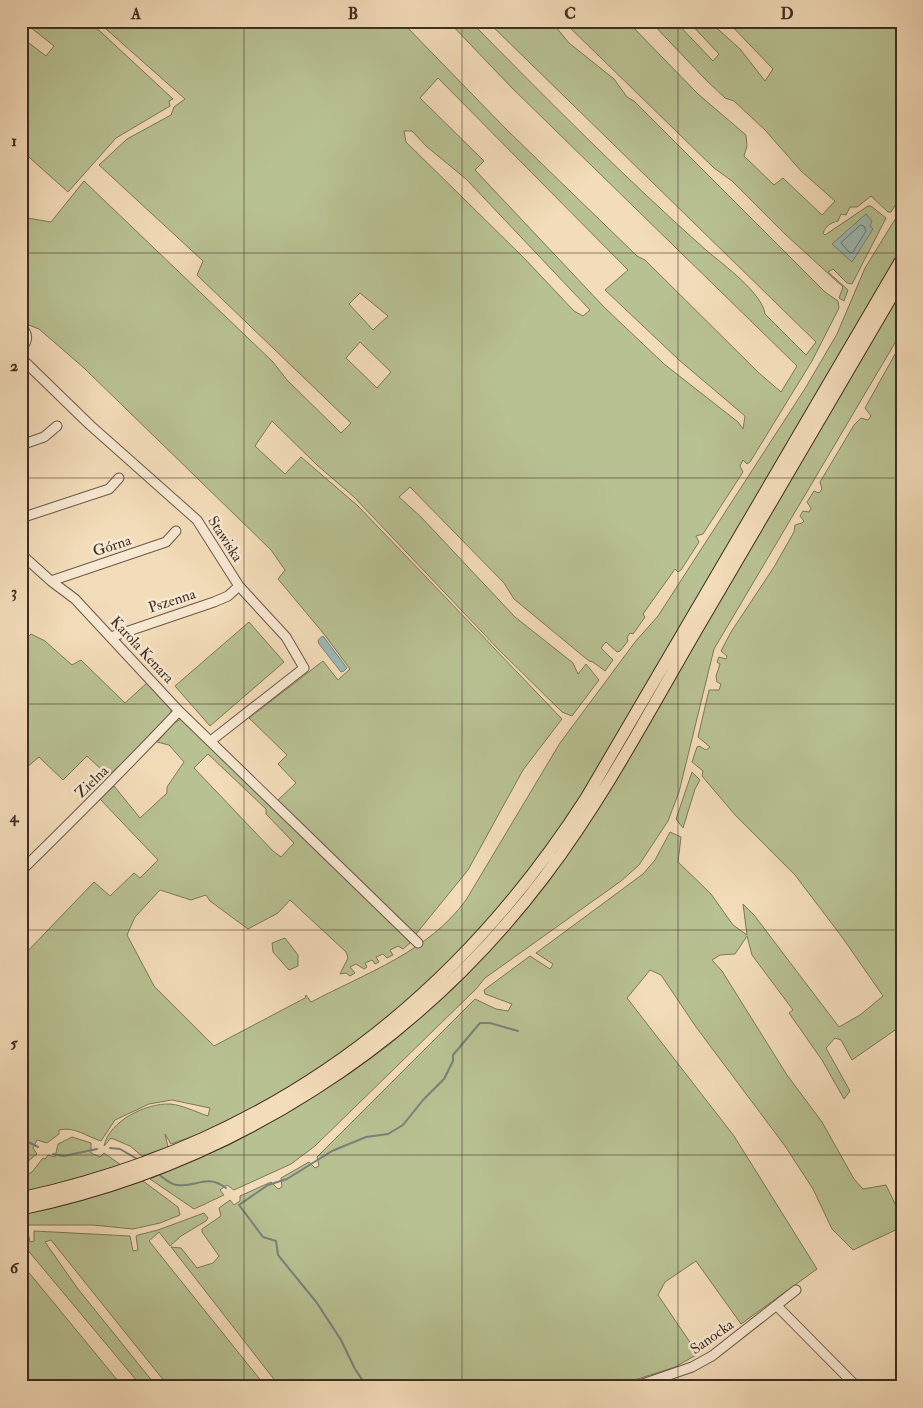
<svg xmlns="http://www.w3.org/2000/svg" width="923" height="1408" font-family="'IM FELL Double Pica',serif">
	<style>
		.green { fill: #b8c192; stroke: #7c785a; fill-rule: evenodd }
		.water { fill: #9cbab5; stroke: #77827b }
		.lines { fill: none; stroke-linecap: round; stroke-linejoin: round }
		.shore { stroke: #6e746c; stroke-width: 1 }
		.stream { stroke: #77827b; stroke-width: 2 }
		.minor-casing { stroke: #6c5a48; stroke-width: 11 }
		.major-casing { stroke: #3f2e23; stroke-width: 13 }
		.minor { stroke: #f7e8d2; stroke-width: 9 }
		.major { stroke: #f3dcb9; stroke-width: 11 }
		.grid { fill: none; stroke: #3f2e23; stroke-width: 1; stroke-opacity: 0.55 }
		.labels { text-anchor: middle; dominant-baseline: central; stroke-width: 5; stroke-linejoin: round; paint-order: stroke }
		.street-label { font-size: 15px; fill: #3f2e23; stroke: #f7e8d2 }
		.neatline { fill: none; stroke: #3f2e23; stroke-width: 2 }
		.grid-label { font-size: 16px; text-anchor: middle; font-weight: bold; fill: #3f2e23 }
	</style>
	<rect width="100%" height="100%" fill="#f3dcb9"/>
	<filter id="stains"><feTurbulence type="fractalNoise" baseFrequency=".004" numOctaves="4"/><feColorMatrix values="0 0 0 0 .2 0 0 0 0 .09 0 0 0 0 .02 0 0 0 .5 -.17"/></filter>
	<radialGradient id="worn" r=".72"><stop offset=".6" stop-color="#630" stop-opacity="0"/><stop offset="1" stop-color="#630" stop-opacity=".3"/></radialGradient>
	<path class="green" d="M21,21H89L173,99L169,101L170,106L116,138L68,192L21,150V37L46,56L54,46L25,23L21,27Z
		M97,21H401L507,130L637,256L645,260L759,373L781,392L797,366L512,88L448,21H470C547,99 625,178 707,251C724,265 762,293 765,314L806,355L816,342L487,21H551L569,43L614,79L627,97L634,101L825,292L838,301L839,308L812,361L750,462L747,464L743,460L740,466L743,472L703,534L696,536L699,542L681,570L678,572L675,569L643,614L645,617L633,634L630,633L627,637L628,641L620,651L617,652L606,642L601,648L613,660L605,671L593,662L589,661L514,599L504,583L410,487L399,497L421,517L515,617L573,663L578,674L586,664L599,680L572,716L562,712L500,651L354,497L317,465L272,421L255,446L285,474L301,457L358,506L562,719L523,770L468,870L416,934L278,800L296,783L278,764L287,755L249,718L323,661L338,680L350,669L324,634L278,579L285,570L271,550L84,368L39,329L26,324L21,318V217L51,222L84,181L273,362L287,380L341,433L351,423L197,275L203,261L99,165L127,139L171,115L174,107L185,99ZM438,78L628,270L605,290L679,360L745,416L743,429L738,422L664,364L604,307L475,170L484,161L420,98ZM404,131H412L426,146L466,179L590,310L583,316L574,311L524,258L406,142ZM360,293L388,316L373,330L349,304ZM360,342L391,372L377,388L346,358Z
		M563,21H627L698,94L746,135L747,146L744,156L774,185L783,178L822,215L835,201L801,171L765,130L734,101L725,98L705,79L650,21H675L713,61L719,54L688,21H709L740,49L765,81L773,69L727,21H902V194L891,212H888L871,196L857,207H850L846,215L841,214L838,221C830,223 826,226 823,233L825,235L868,206H871L886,218L852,284L847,283L833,269L828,272L848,290L844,301L839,298L843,287L785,234L732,181L714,168Z
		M902,208V249L586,788L543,853L459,955L401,1008L341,1055L285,1091L199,1134L171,1144L165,1134L168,1147L142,1156L130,1146L111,1138L104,1146C109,1121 146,1103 170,1104C182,1105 196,1112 208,1116L210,1108L172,1100L149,1104L115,1120L101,1141C87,1137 75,1126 59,1130V1134L47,1143L37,1140L33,1148L37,1154L21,1167V953L24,955L94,882L110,896L134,873L140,878L158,860L100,799L114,786L140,818L167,793V787L184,762L169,745L157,742L174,723L181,719L403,934L410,943L403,949L398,946L390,950L393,955L387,958L383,954L376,957L379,962L375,964L372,960L365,963L367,967L364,969L356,964L350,967L355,973L350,976L346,973L340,974L348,958L346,952L290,900L278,913L248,929L210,901L206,895L191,900L160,890L135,917L127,935L154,986L214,1046L305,998L306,995L311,1002C366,973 428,952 466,900L560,743L635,642L658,616L806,387L837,334L865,268ZM208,754L266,809V814L294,843L281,857L273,851L194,768Z
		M902,289V331L714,649L679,792L668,821L639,865L621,881L485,978L476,989L315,1146L291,1164L234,1190L227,1185L220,1190L224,1195L194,1209L150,1179L229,1145L296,1108L352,1072L390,1044L455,987L523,913L566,855L718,603Z
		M899,347H902V1029L898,1028L852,1060L841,1040L835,1038L826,1048L850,1091L844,1099L822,1060L789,1013L793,1010L752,955L747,936L735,954L720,955L712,960L722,971L787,1075L822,1122L854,1179L863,1189L886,1185L899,1212L902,1227L853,1250L832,1229L813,1189L785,1146L696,1027L661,975L650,970L627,998L734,1136L817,1269L741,1324L696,1261L665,1282L658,1295L698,1354L675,1367L613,1387H280L171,1247L181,1248L197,1268L213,1263L219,1256L202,1232V1229L221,1216L219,1208L230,1200L234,1205L240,1201V1196L271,1182L278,1189L282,1187L281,1178L309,1162L315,1168L319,1166L317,1157L475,999L496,1009L508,1011L512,1004L485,994L484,990L530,956L550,969L553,964L536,953L643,874L655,860L670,832L681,837L678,862L711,894L733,925L747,935L743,904L754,915L839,1027L860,1015L883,996L842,937L795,875L736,816L702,776L703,771L692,762L697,747L699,746L706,750L710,747L698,737L709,690H719L721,684L717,682L716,676L720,664L717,662L719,657L726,659L727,656L721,651L731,632L774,567L794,532L795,525L802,523L804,521L800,516L803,511L809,512L811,508L807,502L814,491L819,493L822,489L820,482L854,425L861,418L868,420L871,416L865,408Z
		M249,622L284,662L210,726L175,686Z
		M31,634L45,641L72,665L81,660L125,703L148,682L171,709V714C148,735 129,759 104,779V772L87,756L63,780L39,757L21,772V636L25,640Z
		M692,772L700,780L695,789L683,828L676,819Z
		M285,938L298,955V966L289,970L273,952L272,943Z
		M72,1137L91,1143V1153L100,1157L104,1153L121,1165L21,1194V1178L32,1172L43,1158L45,1159L48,1155L55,1157L58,1144Z
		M143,1181L178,1207L180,1215L160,1223L133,1229L93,1225H21V1213L88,1198Z
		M204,1213L208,1218L206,1221L181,1236L170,1246L159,1232L149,1241L266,1387H169L51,1240L45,1242L78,1289L157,1387H142L21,1242V1232H28L30,1242L34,1241V1231L130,1236L133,1251L138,1250L136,1236L138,1235L158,1230Z
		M21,1263L123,1387H21Z"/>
	<path class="water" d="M866,214L872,221L870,226L873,229L852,262L832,244Z
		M323,636L347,668L344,671L341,672L319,644L318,640Z"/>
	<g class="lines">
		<path class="shore" d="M861,225L864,226L866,231L853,252L850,253L841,243Z"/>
		<path class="stream" d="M21,1138L38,1147
			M110,1148L120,1149L139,1160
			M53,1154L64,1156L97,1149
			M157,1173C163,1177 169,1184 177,1185C196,1188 206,1173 226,1188
			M367,1387L355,1369L341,1340L317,1303L278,1255L276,1241L263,1237L239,1205L268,1185L287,1179L332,1151L366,1137L388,1134L403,1125L423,1100L444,1079L453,1061V1055L480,1023H490L518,1031"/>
		<g class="minor-casing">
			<path id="minor" d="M21,327C28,333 29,341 21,348
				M21,358L90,425L197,520L239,586L286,637L304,668L212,740
				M21,445L44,437L57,426
				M21,518L109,489L119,478
				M21,554L51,581L75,599L179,711L418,943
				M51,581L166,542L176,531
				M111,637L214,602L228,596L239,586
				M21,871C75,818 128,765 179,711
				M777,1306L857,1387
				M634,1387L692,1367L712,1356L796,1290"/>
		</g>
		<g class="major-casing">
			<path id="major" d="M21,1198C266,1145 451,1008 586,798L902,258
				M21,1209C230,1166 417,1046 545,876C603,799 648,714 696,631C765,514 833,396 902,279"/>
		</g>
		<use href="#minor" class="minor"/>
		<use href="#major" class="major"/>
	</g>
	<path class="grid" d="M244,21V1387M462,21V1387M678,21V1387M21,253H902M21,478H902M21,704H902M21,930H902M21,1155H902"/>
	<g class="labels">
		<g class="street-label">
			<text transform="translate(225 539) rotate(57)">Stawiska</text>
			<text transform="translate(112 546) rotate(-18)">Górna</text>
			<text transform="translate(172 601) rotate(-18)">Pszenna</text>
			<text transform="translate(142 650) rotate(47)">Karola Kenara</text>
			<text transform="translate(92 782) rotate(-44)">Zielna</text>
			<text transform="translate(712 1337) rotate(-35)">Sanocka</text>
		</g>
	</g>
	<rect width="923" height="1408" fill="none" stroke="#f3dcb9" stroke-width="55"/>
	<rect x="28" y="28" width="868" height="1352" class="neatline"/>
	<g class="grid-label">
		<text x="136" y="19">A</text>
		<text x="353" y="19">B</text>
		<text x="570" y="19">C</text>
		<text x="787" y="19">D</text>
		<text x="14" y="146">1</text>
		<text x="14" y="371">2</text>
		<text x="14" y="597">3</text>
		<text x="14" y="822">4</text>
		<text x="14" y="1048">5</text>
		<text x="14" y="1273">6</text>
	</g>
	<rect width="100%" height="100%" filter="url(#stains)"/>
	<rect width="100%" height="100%" fill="url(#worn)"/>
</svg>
